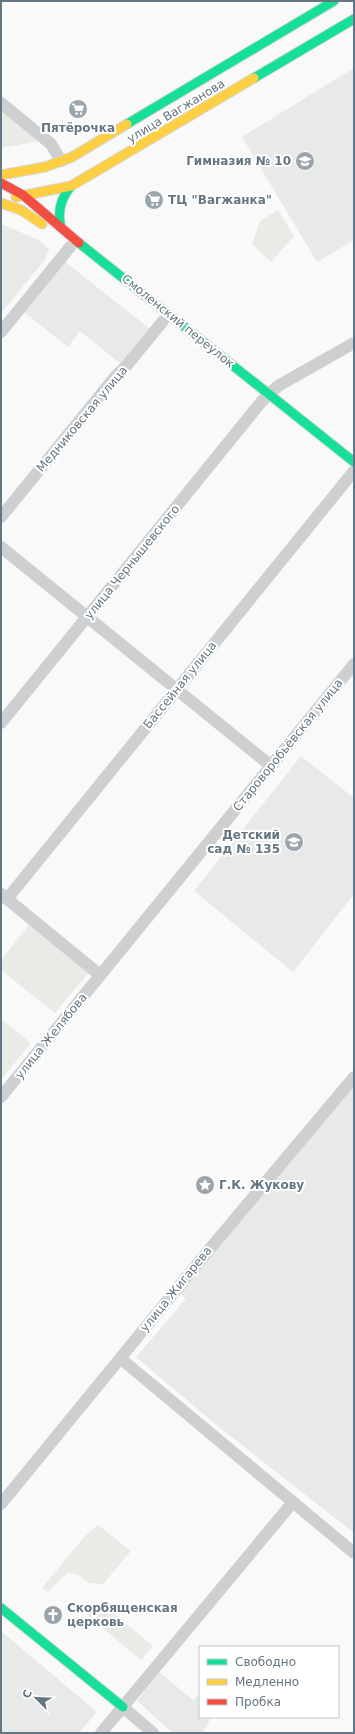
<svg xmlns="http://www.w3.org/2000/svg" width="355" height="1734" font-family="'DejaVu Sans',sans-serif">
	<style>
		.built { fill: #e8e9e9 }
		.green { fill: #e8ebe6 }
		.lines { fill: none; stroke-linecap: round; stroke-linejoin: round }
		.fast-casing { stroke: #d5d6d7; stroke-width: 11 }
		.slow-casing { stroke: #d5d6d7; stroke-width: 11 }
		.jam-casing { stroke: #d5d6d7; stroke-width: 11 }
		.street { stroke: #cecfd0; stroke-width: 12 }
		.fast { stroke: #16e098; stroke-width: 9 }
		.slow { stroke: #ffcf43; stroke-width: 9 }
		.jam { stroke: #f24e42; stroke-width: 9 }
		.labels { text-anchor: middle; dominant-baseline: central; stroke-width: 4; stroke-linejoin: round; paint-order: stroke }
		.street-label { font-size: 12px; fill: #657683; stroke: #fff }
		.poi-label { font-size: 12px; font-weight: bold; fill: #657683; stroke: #fff; text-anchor: start }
	</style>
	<rect width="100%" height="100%" fill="#f9f9f9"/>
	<path class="built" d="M354,68V240L317,262L242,137Z
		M1,224L39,240L49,249L45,260L1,313Z
		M64,261L149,328L121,364L80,331L68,347L24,312Z
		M301,756L354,798V894L293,972L194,891Z
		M354,1085V1533L219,1427L136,1357L186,1299L179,1292Z
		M1,1631L97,1712L79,1733H1Z
		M159,1672L193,1700L200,1693V1717H211L203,1733H173L137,1701Z"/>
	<path class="green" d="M1,110L39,141L1,148Z
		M278,210L294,236L271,262L252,244L260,221Z
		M31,922L91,970L55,1013L1,970V960Z
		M1,1019L31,1043L1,1080Z
		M98,1525L131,1551L103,1584L89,1583L77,1574L67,1573L48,1592L42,1588L84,1537Z
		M100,1602L153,1646L141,1660L88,1616Z"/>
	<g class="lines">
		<g class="fast-casing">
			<path id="fast" d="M254,78L354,19
				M127,124L334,1
				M61,228C57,212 60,199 71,186
				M79,243L354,462
				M1,1608L123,1707"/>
		</g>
		<g class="slow-casing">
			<path id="slow" d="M1,175L45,167L72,157L127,124
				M16,197L71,186L254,78
				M1,203L21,210L42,224"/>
		</g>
		<g class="jam-casing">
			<path id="jam" d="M1,183L23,195L79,243"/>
		</g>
		<path class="street" d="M1,103L51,144L61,161
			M1,332L70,247
			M1,517L115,377L127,365L163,321
			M1,547L270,765
			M1,723L262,401L278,386L354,343
			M1,894L100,975
			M7,899L354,471
			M1,1097L354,664
			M120,1358L354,1553
			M1,1504L203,1257L354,1077
			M123,1707L153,1733
			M101,1733L293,1502"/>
		<use href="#fast" class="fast"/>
		<use href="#slow" class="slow"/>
		<use href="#jam" class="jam"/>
	</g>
	<defs>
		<g id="supermarket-disc" transform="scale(1)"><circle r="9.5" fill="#99a4ac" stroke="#fff"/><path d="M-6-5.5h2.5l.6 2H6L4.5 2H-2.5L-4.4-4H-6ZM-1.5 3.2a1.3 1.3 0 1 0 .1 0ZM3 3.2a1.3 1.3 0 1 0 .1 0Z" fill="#fff"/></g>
		<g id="school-disc" transform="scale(1)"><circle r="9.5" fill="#99a4ac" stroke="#fff"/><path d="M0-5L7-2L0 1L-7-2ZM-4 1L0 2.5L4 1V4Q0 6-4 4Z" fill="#fff"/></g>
		<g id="sight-disc" transform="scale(1)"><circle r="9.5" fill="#99a4ac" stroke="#fff"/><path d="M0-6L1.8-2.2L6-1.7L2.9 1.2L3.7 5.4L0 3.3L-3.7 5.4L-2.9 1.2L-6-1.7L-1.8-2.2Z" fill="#fff"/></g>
		<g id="church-disc" transform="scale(1)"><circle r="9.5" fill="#99a4ac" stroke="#fff"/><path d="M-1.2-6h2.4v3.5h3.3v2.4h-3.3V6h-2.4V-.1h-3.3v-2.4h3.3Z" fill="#fff"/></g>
	</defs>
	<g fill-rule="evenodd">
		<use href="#supermarket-disc" x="78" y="109"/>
		<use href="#school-disc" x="305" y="161"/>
		<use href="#supermarket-disc" x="154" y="200"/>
		<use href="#school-disc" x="294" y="842"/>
		<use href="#sight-disc" x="205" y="1185"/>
		<use href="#church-disc" x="53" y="1615"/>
	</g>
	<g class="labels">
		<g class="street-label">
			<text transform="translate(176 111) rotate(-31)">улица Вагжанова</text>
			<text transform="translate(178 321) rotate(39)">Смоленский переулок</text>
			<text transform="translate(82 419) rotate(-50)">Медниковская улица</text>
			<text transform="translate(132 562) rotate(-51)">улица Чернышевского</text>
			<text transform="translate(180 685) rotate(-51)">Бассейная улица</text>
			<text transform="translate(288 745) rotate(-51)">Староворобьёвская улица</text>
			<text transform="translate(51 1036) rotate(-51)">улица Желябова</text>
			<text transform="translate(176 1289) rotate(-51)">улица Жигарева</text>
		</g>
		<g class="poi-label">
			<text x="78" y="128" text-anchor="middle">Пятёрочка</text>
			<text x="291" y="161" text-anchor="end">Гимназия № 10</text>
			<text x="168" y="200">ТЦ "Вагжанка"</text>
			<text x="280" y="835" text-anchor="end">Детский<tspan x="280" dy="14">сад № 135</tspan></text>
			<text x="219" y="1185">Г.К. Жукову</text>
			<text x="67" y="1608">Скорбященская<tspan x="67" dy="14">церковь</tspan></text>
		</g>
	</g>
	<rect width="355" height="1734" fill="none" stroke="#657683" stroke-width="4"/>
	<rect x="199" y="1646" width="140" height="72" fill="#ffffff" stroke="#c1c8cd"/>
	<rect x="207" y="1659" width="20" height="6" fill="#16e098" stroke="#c1c8cd"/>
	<text x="235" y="1666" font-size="12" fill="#657683">Свободно</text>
	<rect x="207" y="1679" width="20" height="6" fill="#ffcf43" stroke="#c1c8cd"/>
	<text x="235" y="1686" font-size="12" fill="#657683">Медленно</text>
	<rect x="207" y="1699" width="20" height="6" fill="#f24e42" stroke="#c1c8cd"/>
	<text x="235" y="1706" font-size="12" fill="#657683">Пробка</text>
	<g transform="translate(36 1698) rotate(294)" stroke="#ffffff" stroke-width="3" paint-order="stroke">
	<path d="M0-3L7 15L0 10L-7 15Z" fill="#657683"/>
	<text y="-6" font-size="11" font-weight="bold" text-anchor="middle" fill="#657683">С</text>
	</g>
</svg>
